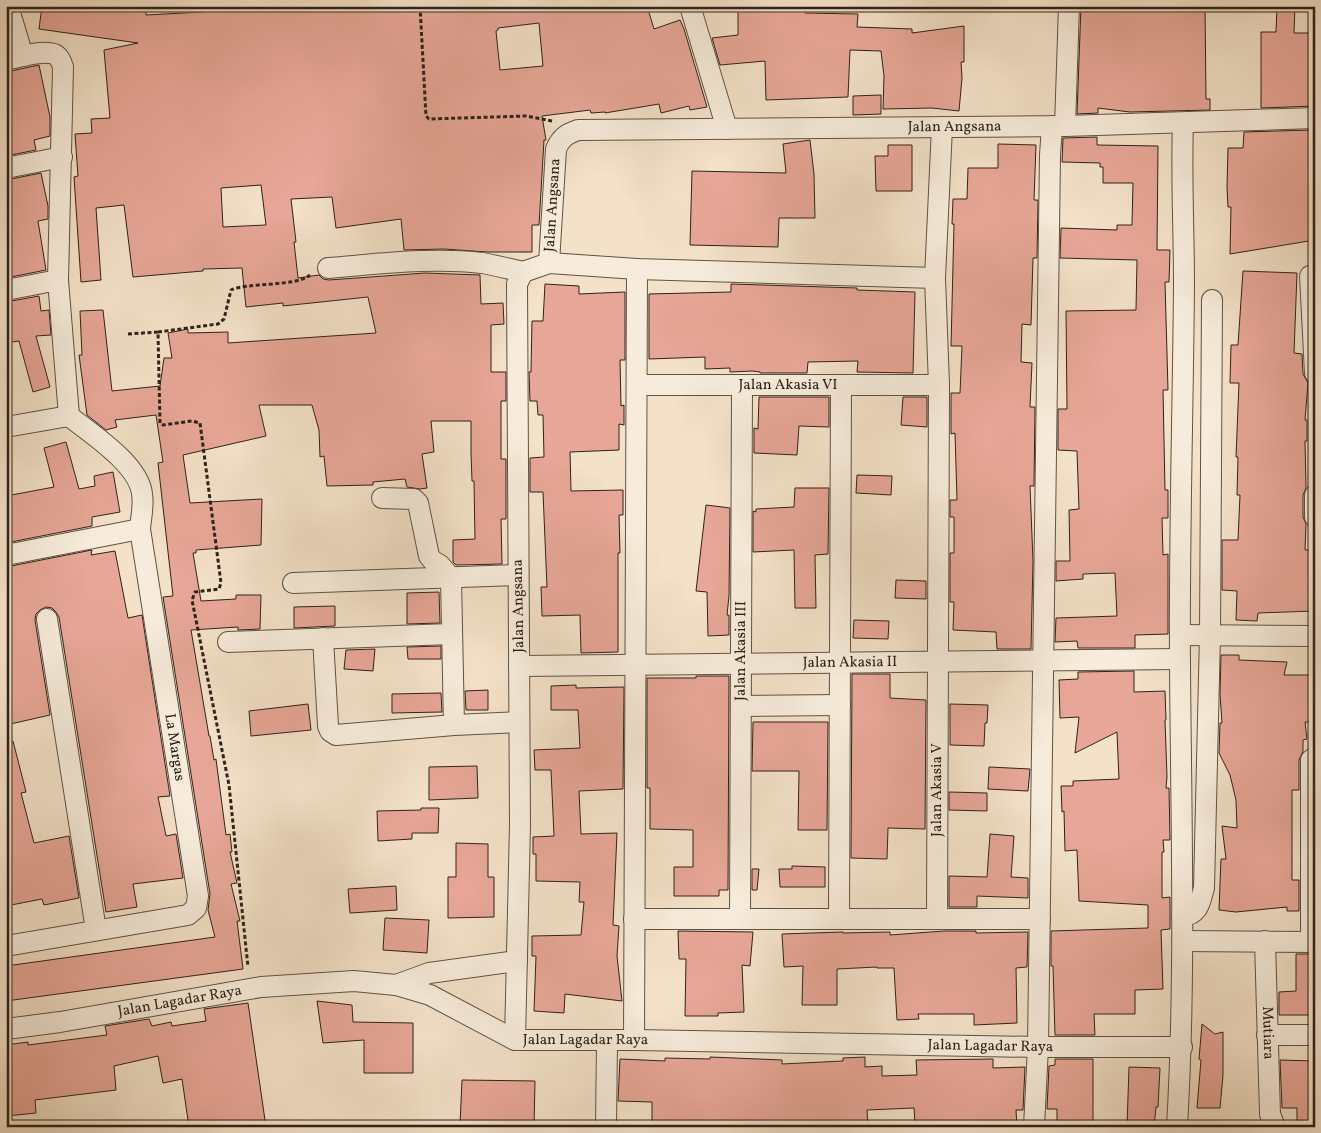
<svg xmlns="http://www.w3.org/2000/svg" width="1321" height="1133" font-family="Vollkorn,serif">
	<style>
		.building { fill: #e7a697; stroke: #2f2219; fill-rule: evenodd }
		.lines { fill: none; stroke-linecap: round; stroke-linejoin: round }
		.street-casing { stroke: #605245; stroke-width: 22 }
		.path { stroke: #2f2219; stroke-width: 3; stroke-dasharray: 4 2.5; stroke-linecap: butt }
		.street { stroke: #f7ecdb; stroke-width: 20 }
		.labels { text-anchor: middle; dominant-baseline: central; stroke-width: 4; stroke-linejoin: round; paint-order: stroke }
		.street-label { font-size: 15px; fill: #2f2219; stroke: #f7ecdb }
	</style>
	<rect width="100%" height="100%" fill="#f3e1c8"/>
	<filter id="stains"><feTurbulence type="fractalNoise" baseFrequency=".004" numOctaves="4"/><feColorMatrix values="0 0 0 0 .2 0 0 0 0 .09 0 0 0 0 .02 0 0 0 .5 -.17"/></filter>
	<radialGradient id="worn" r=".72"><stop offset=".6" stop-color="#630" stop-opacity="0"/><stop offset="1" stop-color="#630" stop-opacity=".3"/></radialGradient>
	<path class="building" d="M42,6H90V9L145,6L146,15L203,12V6H647L654,29L680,20L684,29L707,107L690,110L689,106L661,113L659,104L605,113V112L591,113L590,110L542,116L546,140H544L539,225H532V252H487L444,249L404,250L401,219L336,228L332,197L291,199L296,242H294L298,278L319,275L323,279L329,280L425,273L480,275L481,304L503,303L504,324L491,325V372H506V401H501V459H506V519H501L502,564L456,565L453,562V540L475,539L474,481H472L471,454V421H431L434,452L422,454L427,488L420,489L407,487L405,479L373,482V485L327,486L324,456L320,457L319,430L312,405H259L266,436L183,455L190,503L262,499L261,545L196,550V553H193L201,601L236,599V595H261L260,629L238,630V627L191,630L209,736H210L214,760L216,759L226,835L230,834L232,852H230L237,883L231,884L240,921H237L243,969L6,1001V966L215,937L208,910L210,894L163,597L173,596L158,463L163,462L156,415L115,420L117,427L106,430L87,415L79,355H82L80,311L103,310L112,391L160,386L164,358H172L168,333L188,329V333L228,332V343L376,333L368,297L283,306V303L246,307L242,268L203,269V271L133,277L124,205L96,208L101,280L81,282L74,177L78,176L75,134L92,133L91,119L110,118L104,50L138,43L39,29ZM539,23L543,66L500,70L496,31L498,30V28ZM261,185L266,225L223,227L221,188Z
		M778,6H804L805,13L858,14L857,27L912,29V33L964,26V62H961L962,78L959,111L932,108L883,109L884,76L881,51L850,50L848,97L766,100L765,61L720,65L712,38L738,35V8H778Z
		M1081,6H1205L1206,99H1210V110L1130,112L1098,108V113L1077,114Z
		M1277,6H1295L1294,33H1315V106L1261,108V32H1276Z
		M39,65L50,117V136L34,140L36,150L6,156V72Z
		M881,95V114L853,115V96Z
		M1311,130L1310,188H1315V240L1230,254L1231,207H1228L1227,187L1228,148H1243L1244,132Z
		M1097,137V145L1158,146L1157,250H1170L1169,282H1165L1168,390H1163L1165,490H1168V518H1162L1163,555L1168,554V634L1135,635V648H1078L1077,641L1055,642L1056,618L1117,616L1115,573L1083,574V579L1056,581V561H1070L1069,510L1079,509L1077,451L1058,450V409H1067L1066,311L1136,310L1137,260L1060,258L1061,228L1117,230V225H1132L1133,183H1103V167H1100V163L1062,162L1063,138Z
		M810,140L814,174L815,218H779L778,247L690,245L692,171L786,173L783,144Z
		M998,144L1036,145L1034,200H1038L1037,258H1033L1031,325L1022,324L1021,362L1032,363L1030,407H1035L1034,486H1030L1033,561L1031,649H997L996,632L953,630L954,602H950V553H954V517H950V500H957L955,433L951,434V393H960L962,346H951L954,224H952L953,199H967L968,168H998Z
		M888,145H912V191H876L875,156H888Z
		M41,173L48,206V219L38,221L46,270L6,278V180Z
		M1243,271L1297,273L1294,353L1302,354L1303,374L1308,383L1305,420H1307V441H1305L1306,488L1303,495V517L1306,524L1305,550H1315V611L1258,613L1257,621L1236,620L1237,591L1222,590V540H1238L1240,495H1237L1238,457H1236L1239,383H1230L1231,345H1238Z
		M545,284L579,286V294L625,292V360H620L621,406L624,405V425L619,424V450L570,452L571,491L623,490V515H619L620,553H618V652L581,653L580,615L542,616L541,587H547L543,492H530V458L544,457L543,415H538L537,401H530L529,372H531L532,321H543Z
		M731,284L857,288V290L915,292L913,373L857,372L858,361L808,362L807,373H760V372L752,371L730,372V368L705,369V357L649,359V294L731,292Z
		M39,296L41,311L49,310L51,335L36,336L50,387L33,392L19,341L6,343V302Z
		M759,397H829V427L799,426L797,455L754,453V428L758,429Z
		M903,397H927V427L901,425Z
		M66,442L79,489L95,486L94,476L113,472L120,512L92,517V526L6,543V496L54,487L44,448Z
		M857,475L892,476L891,495L856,493Z
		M795,488H829L828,554L815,555L816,608H795L794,550L753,552V511L756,512V509L794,507Z
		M706,505L730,508L729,596L727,615H729V635L708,636L707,592L696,591Z
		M92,550L91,555L115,551L128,618L142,615L170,796L158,797L166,836L176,834L183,878L133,884L137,907L106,912L59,617L56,612L52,608L46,607L40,610L36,614L35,620L50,715L6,725V567Z
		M896,580L926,581V599L895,598Z
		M439,592L440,623L407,624V593Z
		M335,606V626L294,628V607Z
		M854,620L889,621L888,639L853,638Z
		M441,646V659H408L407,647Z
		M375,649L373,671L344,669L346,650Z
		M1221,655H1239V660L1287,662L1284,675H1315V706H1310V722H1305L1307,739L1303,740V751L1299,760V790H1292V880H1299V911H1287V907L1236,912L1219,910L1221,859H1226L1222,826L1237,828L1236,800L1230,775L1219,753L1220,723H1222L1220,694Z
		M1134,671V692L1165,691L1166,720H1165L1167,777L1166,788H1169L1170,840H1163L1164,852H1162V898L1170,897V929L1161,930L1163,989L1135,990V1014H1094L1095,1035H1055L1053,966H1051V931L1148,928V905L1079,901L1077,850L1065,851L1064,811L1062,812L1061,786H1073V781L1119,779L1117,732L1075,753L1079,717L1060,718L1059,680L1078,679V672Z
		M852,674H890V698L926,700L925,829L888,828L887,859L851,858Z
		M696,676H729L728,890H719V896H674V867H693V830L650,829V788H647V678H696Z
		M576,685V688L624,687L623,789L579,791L581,834L617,833L613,925L619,926L617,956L622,1001L565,994L564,1013L534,1011L536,956H532V936L581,935L584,902H579L580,882L536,881V854H533V837L554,836L551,770H535L534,750L580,748L578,710H551V686Z
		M488,690V710H466L465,691Z
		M441,693L442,712L392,713V694Z
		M308,704L311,730L251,736L249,711Z
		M950,704L988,705L987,723H985L984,746L950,745Z
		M753,722H828L827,830H798L799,771H752Z
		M13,741L26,792L21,793L34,843L69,836L79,898L44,905L42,899L6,906V742Z
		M477,766L478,798L429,800V767Z
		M989,767L1030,769L1028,791L988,789Z
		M949,792L987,793V811L949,810Z
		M421,808H439L438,833H412V839L378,841L377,811L421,810Z
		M990,834L1014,836L1011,877L1028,878V898L977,896V907H949V876L987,877Z
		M456,843L488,844V877H494V917L448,918V877H456Z
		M792,866L825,867V887H780L779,869H792Z
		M752,869H759L757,890H752Z
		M396,886L397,910L350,913L348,889Z
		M385,918L429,920L427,953L383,950Z
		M678,931L753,932L750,966L742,965L744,1012L718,1013V1016H685L686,959H679Z
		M944,931H976V933L1028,932L1027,967L1016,968L1017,1023L974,1025V1014H918L919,1019L897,1020L894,968H877V967L837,969V1005H802L803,966L784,967L782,934L843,932V933L890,932V935Z
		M1296,954H1315V1015H1279V992L1296,991Z
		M317,1001L352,1005L353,1022L413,1023V1073H364V1040L323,1043Z
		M248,1003L266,1127H189L182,1079L163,1083L158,1056L114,1066L116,1090L35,1100L36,1113L6,1116V1045L28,1042V1045L107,1035L105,1026L149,1019L152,1026L171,1022L172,1026L206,1021L204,1009Z
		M1202,1024L1215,1034L1223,1032V1075L1220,1108H1197L1201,1060L1199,1059Z
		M710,1057L782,1060V1064L843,1061V1058L865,1057V1067L882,1066V1076L917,1075L916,1060L993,1059V1068L1025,1067L1023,1110H1016L1017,1127H922V1123H915L914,1108L867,1110L868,1127H652V1102L618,1101L620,1059L665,1061V1058L710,1059Z
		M1055,1059H1093V1127H1057V1109H1047L1049,1066L1055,1065Z
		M1280,1060L1315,1061V1127H1297V1108H1282Z
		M1129,1067L1160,1068L1158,1107H1156L1154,1127H1127Z
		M462,1080L535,1081L534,1127L460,1125Z"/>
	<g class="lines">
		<g class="street-casing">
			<g id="street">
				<path d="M8,6L23,56"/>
				<path d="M690,6L727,129"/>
				<path id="s1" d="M6,60C18,57 43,50 54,54C59,56 61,61 63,67L58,280L69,416C91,434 139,464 142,494C144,505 141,517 140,529L198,896L196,908L188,915L6,946"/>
				<path d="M1065,126L1069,6"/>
				<path d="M6,168L62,157"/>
				<path id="s2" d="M549,263L556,149C561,138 566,134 578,130L1065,126L1315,118"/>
				<path d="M328,268C379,264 431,257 482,263C495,265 509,269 523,272"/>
				<path d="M1310,276L1315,373"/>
				<path d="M935,278L942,127"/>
				<path d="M6,290L58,280"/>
				<path id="s3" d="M637,385H939"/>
				<path d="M6,427L69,416"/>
				<path d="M1315,495V517"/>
				<path d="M382,498L414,499L418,503L429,556L433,561L440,565L451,578L454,725"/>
				<path d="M6,555L140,529"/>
				<path d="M293,583L518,575"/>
				<path d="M47,619L96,930"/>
				<path d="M1180,635L1315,636"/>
				<path d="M323,638L328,726L330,731L336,735L454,725L519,722"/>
				<path d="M228,642L451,634"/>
				<path id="s4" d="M519,666L1180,659"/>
				<path d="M741,706L840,705"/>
				<path d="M1182,916C1199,915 1200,902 1204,888L1210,635L1212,300"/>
				<path d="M634,919H1040"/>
				<path id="s5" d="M740,919L742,385"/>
				<path d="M839,919L841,385"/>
				<path d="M1183,941L1315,942"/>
				<path id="s6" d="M1265,941L1270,1114L1275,1127"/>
				<path d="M1311,942V760L1315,757"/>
				<path d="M396,985L429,973L517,961"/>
				<path id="s7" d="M6,1029L60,1022L261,987L354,981L396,985L430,995L515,1040H634L1038,1047H1182"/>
				<path d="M1267,1035H1315"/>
				<path d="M515,1040L520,825L517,284L523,272L549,263L637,269L935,278L939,385L937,919"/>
				<path d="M634,1040L637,269"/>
				<path d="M606,1127L607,1040"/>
				<path d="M1034,1127L1038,1047L1050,155L1052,126"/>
				<path d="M1177,1127C1186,972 1181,817 1180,663C1179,536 1183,410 1184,284C1184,230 1181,176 1183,123"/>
			</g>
		</g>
		<path class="path" d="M420,6L426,116L429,119L526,116L552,121
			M158,332L218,324L224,319L231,290C248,282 296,287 310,275
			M128,334L158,332L160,423L163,425L192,421L200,423L221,583L219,589L195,592L192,600L229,785L248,967"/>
		<use href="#street" class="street"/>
	</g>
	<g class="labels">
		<g class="street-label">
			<text stroke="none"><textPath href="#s2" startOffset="521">Jalan Angsana</textPath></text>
			<text stroke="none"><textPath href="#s2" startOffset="58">Jalan Angsana</textPath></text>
			<text stroke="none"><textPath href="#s3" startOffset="151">Jalan Akasia VI</textPath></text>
			<text transform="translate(519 606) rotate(-91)">Jalan Angsana</text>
			<text stroke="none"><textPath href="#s5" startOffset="268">Jalan Akasia III</textPath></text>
			<text stroke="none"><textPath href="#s4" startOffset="331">Jalan Akasia II</textPath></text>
			<text stroke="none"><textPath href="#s1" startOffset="780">La Margas</textPath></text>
			<text transform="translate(937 790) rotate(-90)">Jalan Akasia V</text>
			<text stroke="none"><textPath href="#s7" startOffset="176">Jalan Lagadar Raya</textPath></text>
			<text stroke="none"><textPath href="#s6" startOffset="92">Mutiara</textPath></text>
			<text stroke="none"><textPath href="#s7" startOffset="596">Jalan Lagadar Raya</textPath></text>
			<text stroke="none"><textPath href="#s7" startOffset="1001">Jalan Lagadar Raya</textPath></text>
		</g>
	</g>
	<rect width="1321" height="1133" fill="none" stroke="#f3e1c8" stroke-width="25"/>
	<rect x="8" y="8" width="1306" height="1118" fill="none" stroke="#2f2219" stroke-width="2.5"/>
	<rect x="12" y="12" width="1296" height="1108" fill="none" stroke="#2f2219"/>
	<rect width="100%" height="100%" filter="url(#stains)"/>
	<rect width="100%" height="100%" fill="url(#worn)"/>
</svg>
